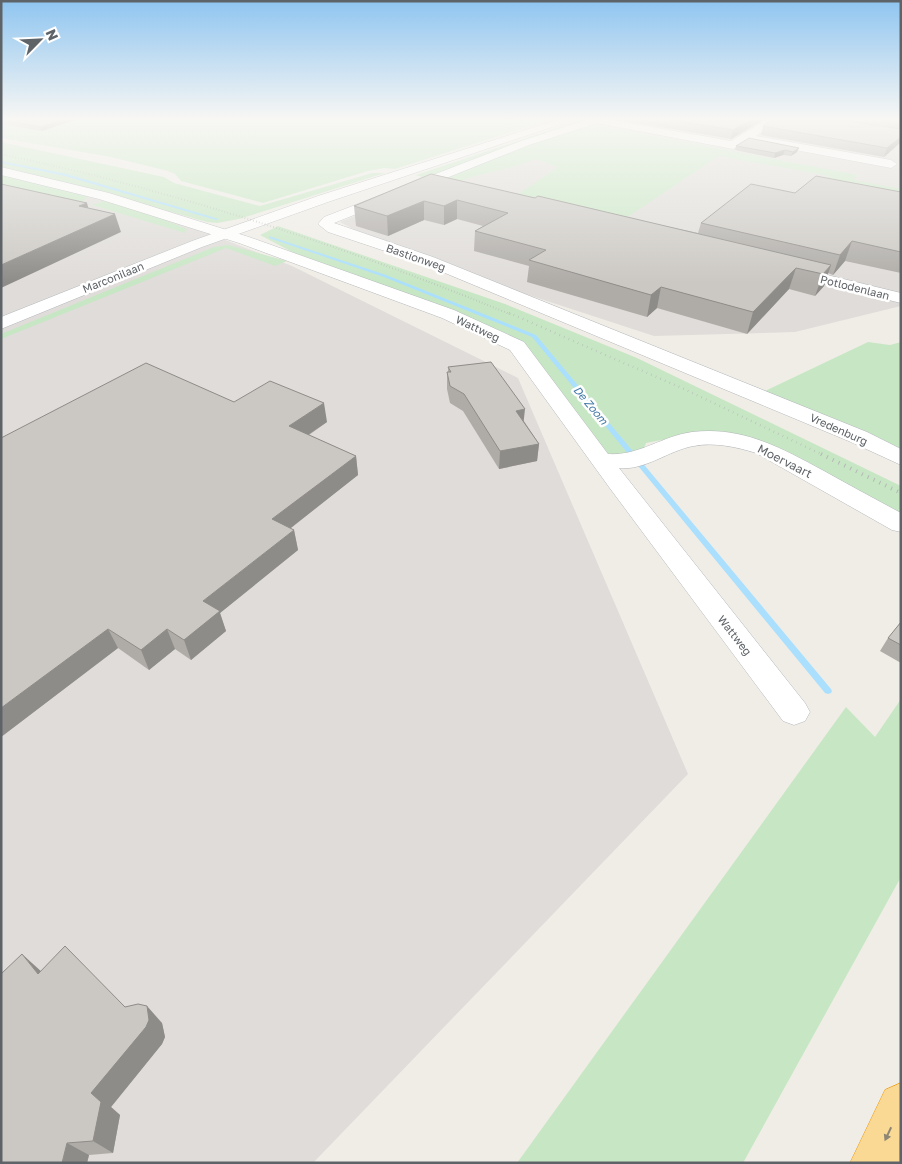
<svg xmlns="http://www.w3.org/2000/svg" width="902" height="1164" font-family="'Golos Text',sans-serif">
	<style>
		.industrial { fill: #dfdcd9 }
		.green { fill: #c7e7c4 }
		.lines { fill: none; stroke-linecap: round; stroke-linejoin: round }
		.stream { fill: #aadffd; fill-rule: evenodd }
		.street-casing { stroke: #b4b7bb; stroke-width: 1 }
		.secondary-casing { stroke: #b3b7bb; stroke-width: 1 }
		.highway-casing { stroke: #f19706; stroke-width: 1 }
		.street { fill: #fff; fill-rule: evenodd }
		.secondary { fill: #fff; fill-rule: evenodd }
		.highway { fill: #fad994; fill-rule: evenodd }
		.rail-far2 { stroke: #b5b6b7; stroke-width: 2; stroke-dasharray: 0.5 2.5; stroke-linecap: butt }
		.rail-far1 { stroke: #b5b6b7; stroke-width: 2.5; stroke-dasharray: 0.5 4.5; stroke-linecap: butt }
		.rail { stroke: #b5b6b7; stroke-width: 4; stroke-dasharray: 1 5.5; stroke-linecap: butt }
		.wall { fill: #afaca8 }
		.shaded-wall { fill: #8e8c88 }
		.building { fill: #cbc8c3; stroke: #8e8c88 }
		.oneway { fill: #8d8674 }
		.labels { text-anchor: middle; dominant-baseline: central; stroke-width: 5; stroke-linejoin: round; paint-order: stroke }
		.far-street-label { font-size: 11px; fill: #5e6367; stroke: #fff }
		.far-water-label { font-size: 11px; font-style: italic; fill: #437aa7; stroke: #fff }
		.street-label { font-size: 12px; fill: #5e6367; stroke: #fff }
	</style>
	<rect width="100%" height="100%" fill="#f0ede7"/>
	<path class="industrial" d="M585,120H901V306L795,332L654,336L394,251L340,222Z
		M1,163L54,173L292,266L518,378L688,774L313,1163H1Z"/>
	<path class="green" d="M1,120H549L395,169L384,168L368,171L263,203L181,181L175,174L168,171L111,157L1,138Z
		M580,120L590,121L424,178L416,175Z
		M591,124L858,175L854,180L901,189V202L820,186L829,176L719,156L617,224L517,195L558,167L535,159C508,171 478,172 451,185L447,178L529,144Z
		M1,142L164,177L174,183L260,206L372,173H385L239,219L217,223L207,222L92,190L1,168Z
		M1,174L88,196L85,200L11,232L1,201Z
		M104,201L148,213L187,229L185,233L92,205Z
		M278,226L505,304L637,358L901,486V514L792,456L692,434L646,443L644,448L618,455L606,453L545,378L482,324L428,301L294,253L260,235Z
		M228,245L287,261L275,266L226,248L1,339V334L214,247Z
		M868,342L890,345L901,342V453L765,391Z
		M901,699V877L743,1163H517L846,707L875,737Z"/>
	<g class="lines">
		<path class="stream" d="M1,161L67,174L219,219L216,220L65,176L1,163Z
			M269,236L386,275L536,335L831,689L832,691L831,693L828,694L825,693L532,337L384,277L269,238Z"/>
		<g class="street-casing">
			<path id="street" d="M586,120H613L731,141L766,120H778L756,136L891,160L897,164L891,168L748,141L733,149L597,123L529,145L334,223L433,257L867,432L901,449V465L851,442L421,263L328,232L318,224L324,217L521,141Z
				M1,167L109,193L249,237L454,310L524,342L608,454C639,456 662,436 692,432C743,426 781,448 824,471C849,485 875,499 901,513V532L892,530L756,453C737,447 714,442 694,446C669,450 645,471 619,468L805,703L810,712L805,721L794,725L783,721L609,487L510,350L442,318L239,243L99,199L1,175Z
				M790,266L901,293V303L784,274L782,271Z"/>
		</g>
		<g class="secondary-casing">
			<path id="secondary" d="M557,120H573L328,202L202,247L1,329V317L192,241L318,196Z"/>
		</g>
		<g class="highway-casing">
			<path id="highway" d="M901,1083L899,1163H850L885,1090Z"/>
		</g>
		<use href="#street" class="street"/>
		<use href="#secondary" class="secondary"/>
		<use href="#highway" class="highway"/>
		<path class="rail-far2" d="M1,154C40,163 80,171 119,182C253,217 384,262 512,315"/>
		<path class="rail-far1" d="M509,313L684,389L823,455"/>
		<path class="rail" d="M821,454L901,493"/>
	</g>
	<path class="wall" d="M1,120H75L42,131L1,124Z
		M621,120H763L731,139Z
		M849,120H901V129Z
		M763,126L901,129V142L884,157L761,135Z
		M749,138L797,152L791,156L783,155L774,158L735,150L736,146Z
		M431,174L535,198L698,233L701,223L795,193L901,192V273L845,261L833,275L828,273L824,286L815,296L789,289L747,334L657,308L647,317L527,282L529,266L474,251L475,231L483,226L457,219L444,225L424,220L388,236L356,226L354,206Z
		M448,367L524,421L539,444L537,461L499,469L463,411L450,403L447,389V372H448Z
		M234,402L327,422L309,435L356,456L358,475L290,528L294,530L298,550L220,613L226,631L191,660L175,649L149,670L118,648L1,737V438Z
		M901,622V663L880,651L888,638Z
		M41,971L125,1007L162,1023L165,1037L162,1044L111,1107L120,1115L113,1153L89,1155L87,1163H1Z"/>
	<path class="shaded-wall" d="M61,120H75L42,131L41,127Z
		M751,120H763L731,139L733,130Z
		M901,137V142L884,157L887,148Z
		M799,148L797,152L791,156L793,152Z
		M785,150L783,155L774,158L775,153Z
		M457,200V219L444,225V206Z
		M424,201V220L388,236L387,216Z
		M87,203L92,221L79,206Z
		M115,214L121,232L1,288V265Z
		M852,241L845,261L833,275L840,255Z
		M831,265L824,286L815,296L823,274Z
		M796,268L789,289L747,334L753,312Z
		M661,287L657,308L647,317L651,295Z
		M324,403L327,422L293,445L289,426Z
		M525,409L523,427L516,411Z
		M539,444L537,461L499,469L500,451Z
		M356,456L358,475L277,539L272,519Z
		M294,530L298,550L220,613L226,631L191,660L184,640L203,601Z
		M108,629L118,648L1,737V708Z
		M167,629L175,649L149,670L141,650Z
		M22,954L43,973L38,974Z
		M147,1006L162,1023L165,1037L162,1044L111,1107L120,1115L113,1153L93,1141L91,1093Z
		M67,1143L89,1155L87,1163H62Z"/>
	<path class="building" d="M1,120H61L41,127Z
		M670,120H751L733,130Z
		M772,120H842L901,129V137L887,148L763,126Z
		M749,138L799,148L793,152L785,150L775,153L736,146Z
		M431,174L535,198L538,196L831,265L823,274L796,268L753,312L661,287L651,295L529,260L546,250L475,231L508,213L457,200L444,206L424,201L387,216L354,206Z
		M816,176L901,192V252L852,241L840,255L701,223L751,184L795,193Z
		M1,184L87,203L79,206L115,214L1,265Z
		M491,362L525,409L516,411L539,444L500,451L464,394L450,386L447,372H451L448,367Z
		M146,363L234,402L270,381L324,403L289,426L356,456L272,519L294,530L203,601L220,611L184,640L167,629L141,650L108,629L1,708V438Z
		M901,622V645L888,638Z
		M65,946L125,1007L138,1004L147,1006L149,1020L146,1027L91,1093L101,1102L93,1141L67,1143L62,1163H1V974L22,954L38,974Z"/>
	<defs><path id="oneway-solid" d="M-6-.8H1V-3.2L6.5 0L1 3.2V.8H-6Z" transform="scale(1.25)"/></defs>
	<use class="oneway" href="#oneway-solid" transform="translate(888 1134) rotate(115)"/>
	<linearGradient id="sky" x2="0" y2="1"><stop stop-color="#8fc5f0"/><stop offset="0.42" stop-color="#f8f7f4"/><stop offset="1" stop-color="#f8f7f4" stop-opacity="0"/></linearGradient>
	<rect width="902" height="283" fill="url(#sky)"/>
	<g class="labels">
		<g class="far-street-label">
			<text transform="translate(416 257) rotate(19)">Bastionweg</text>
			<text transform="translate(113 277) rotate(-22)">Marconilaan</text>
			<text transform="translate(855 287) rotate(14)">Potlodenlaan</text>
			<text transform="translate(478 328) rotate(25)">Wattweg</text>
			<text transform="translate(839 429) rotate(24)">Vredenburg</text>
			<text transform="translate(735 635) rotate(52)">Wattweg</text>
		</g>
		<g class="far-water-label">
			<text transform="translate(591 405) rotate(50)">De Zoom</text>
		</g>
		<g class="street-label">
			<text transform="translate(785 461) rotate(27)">Moervaart</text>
		</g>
	</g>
	<rect width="902" height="1164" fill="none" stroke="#5e6367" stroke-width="5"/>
	<g transform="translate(40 40) rotate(66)" stroke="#ffffff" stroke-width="4" paint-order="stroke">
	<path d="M0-4L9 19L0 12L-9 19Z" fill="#5e6367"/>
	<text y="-8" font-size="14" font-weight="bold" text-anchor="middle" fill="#5e6367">N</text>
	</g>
</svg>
